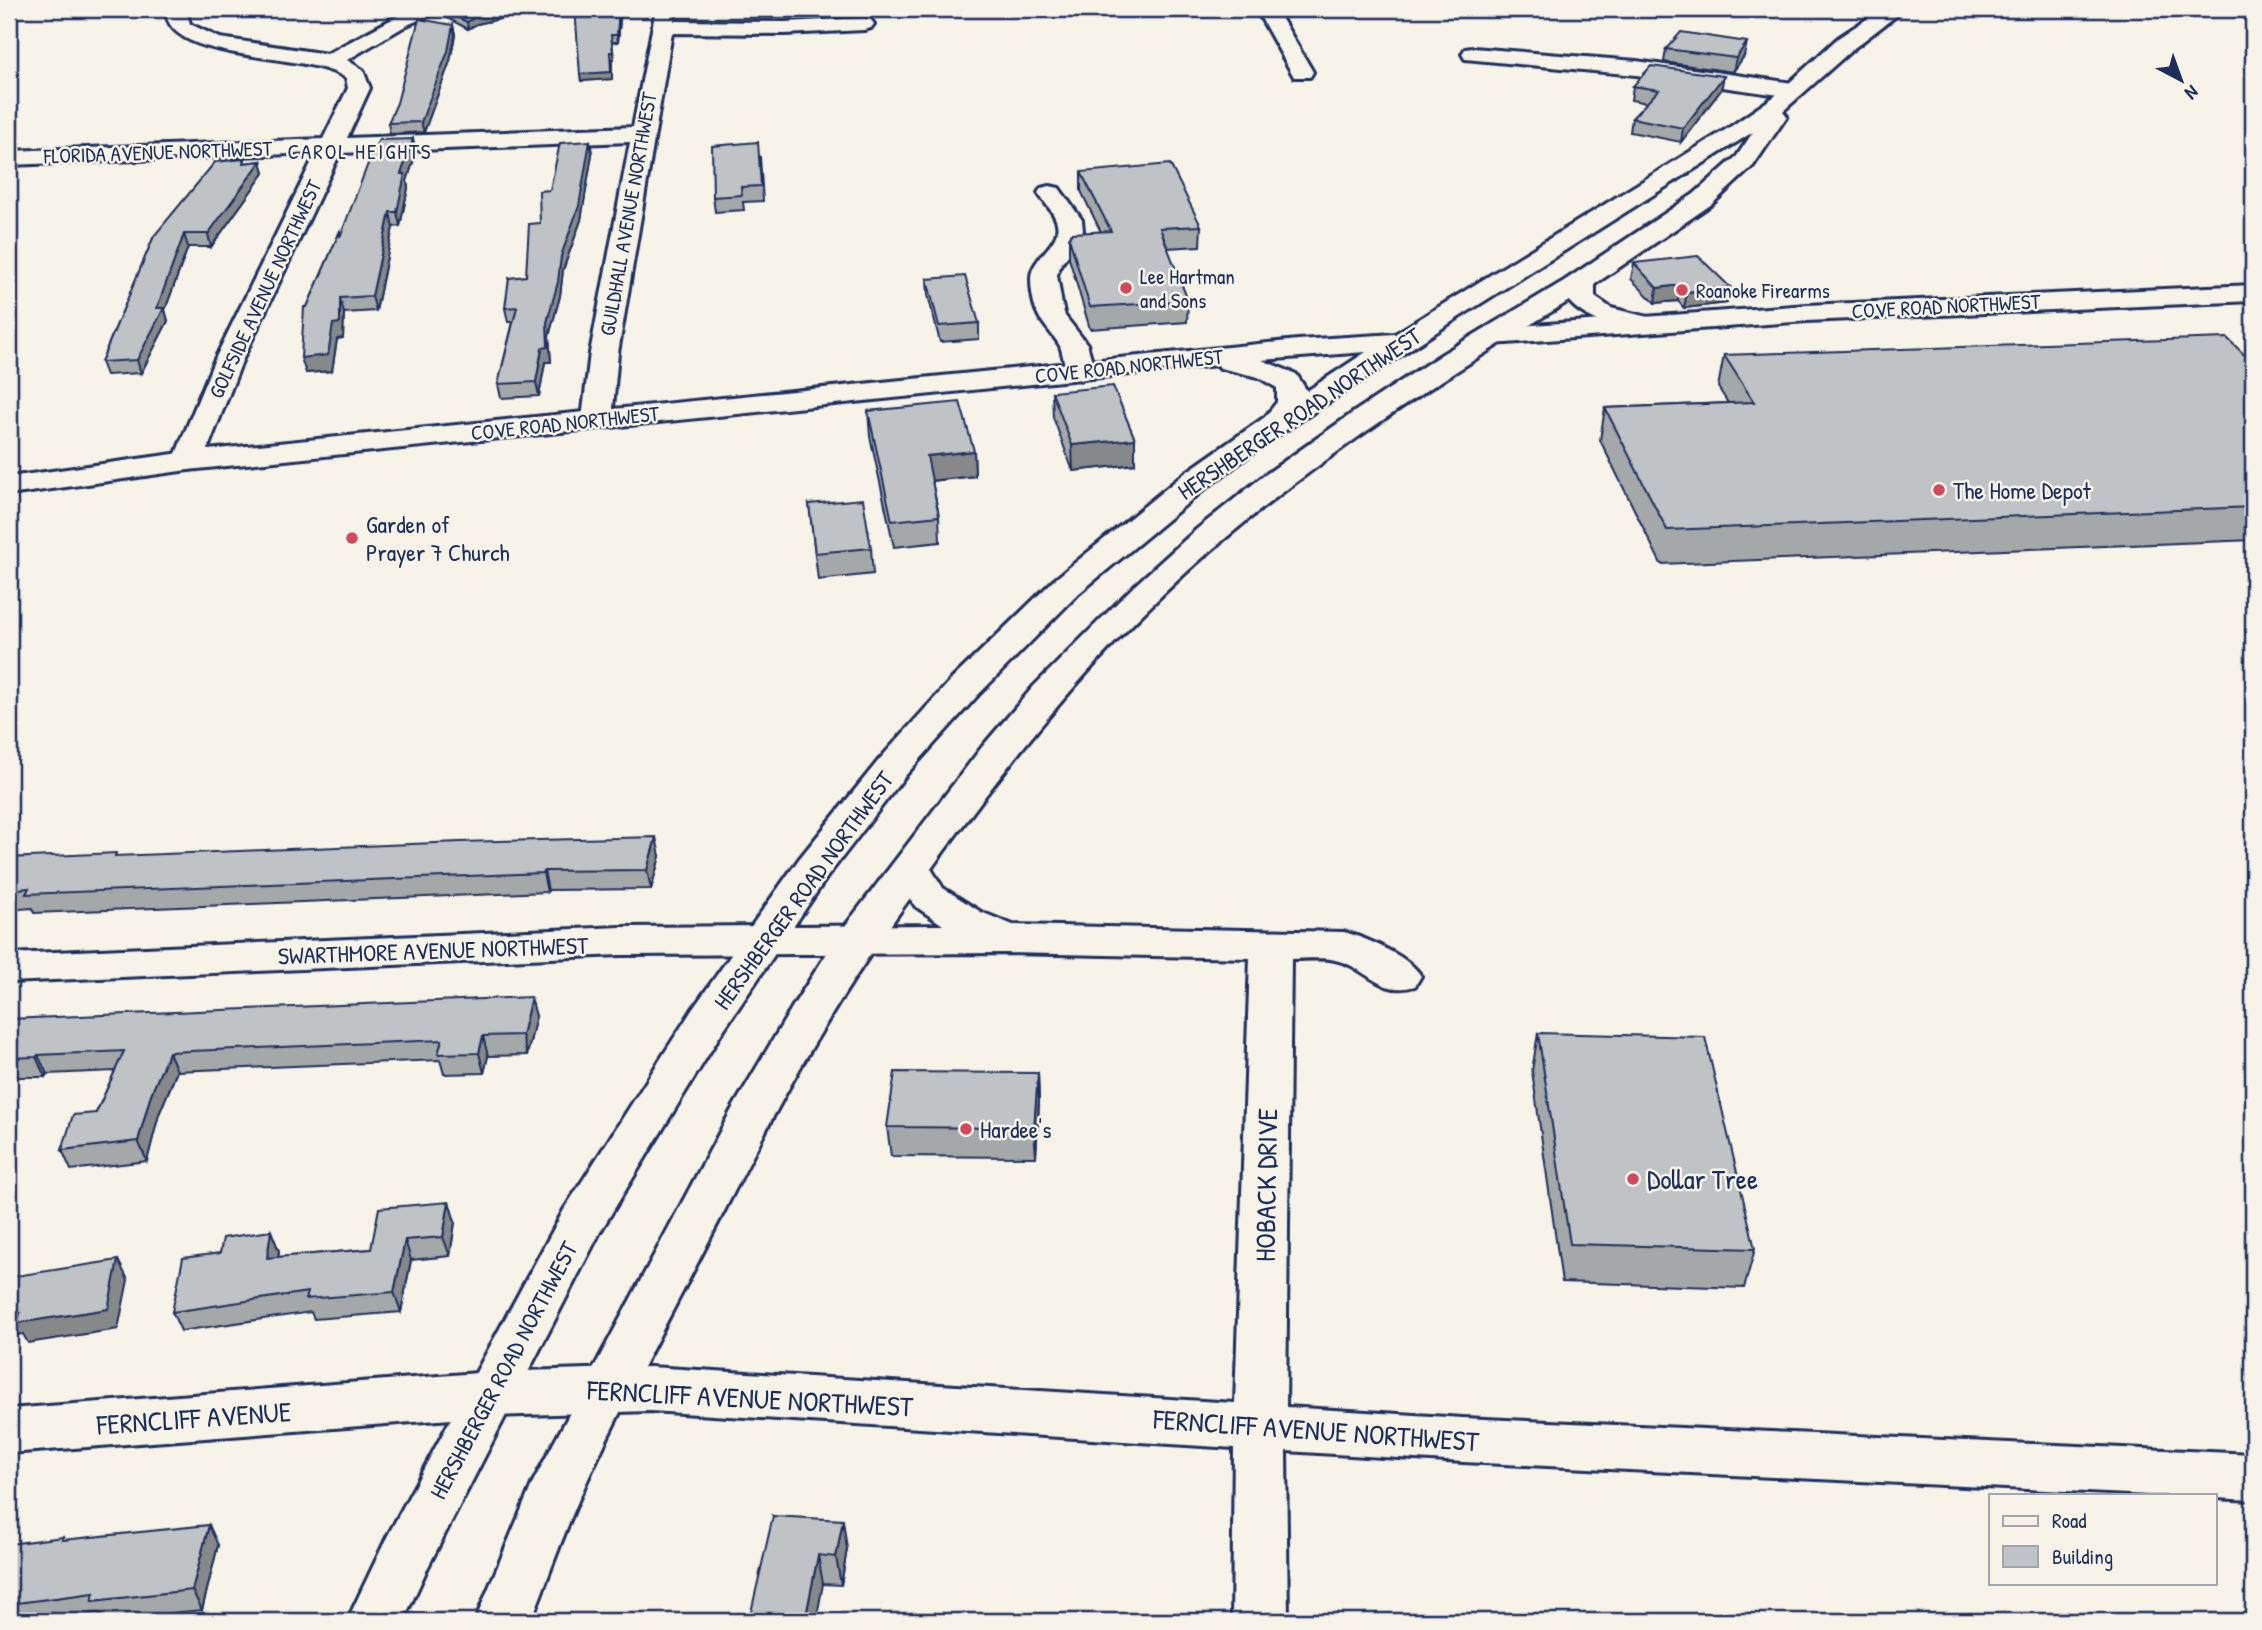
<svg xmlns="http://www.w3.org/2000/svg" width="2262" height="1630" font-family="'Patrick Hand',sans-serif">
	<style>
		.lines { fill: none; stroke-linecap: round; stroke-linejoin: round }
		.minor-casing { stroke: #1b2f5e; stroke-width: 6 }
		.major-casing { stroke: #1b2f5e; stroke-width: 6 }
		.minor { fill: #f7f3e8; fill-rule: evenodd }
		.major { fill: #f7f3e8; fill-rule: evenodd }
		.wall { fill: #a5a8a9; stroke: #1b2f5e; stroke-width: 2 }
		.shaded-wall { fill: #86888a; stroke: #1b2f5e; stroke-width: 2 }
		.building { fill: #c0c3c5; stroke: #1b2f5e; stroke-width: 2 }
		.poi-dot { fill: #d1495b; stroke: #f7f3e8; stroke-width: 2.5 }
		.labels { text-anchor: middle; dominant-baseline: central; stroke-width: 5; stroke-linejoin: round; paint-order: stroke }
		.far-neighbourhood-label { font-size: 21px; letter-spacing: 2px; fill: #1b2f5e; stroke: #f7f3e8 }
		.far-street-label { font-size: 21px; fill: #1b2f5e; stroke: #f7f3e8 }
		.far-poi-label { font-size: 21px; fill: #1b2f5e; stroke: #f7f3e8; text-anchor: start }
		.street-label { font-size: 24px; fill: #1b2f5e; stroke: #f7f3e8 }
		.poi-label { font-size: 24px; fill: #1b2f5e; stroke: #f7f3e8; text-anchor: start }
		.near-poi-label { font-size: 28px; fill: #1b2f5e; stroke: #f7f3e8; text-anchor: start }
		.near-street-label { font-size: 28px; fill: #1b2f5e; stroke: #f7f3e8 }
	</style>
	<rect width="100%" height="100%" fill="#f7f3e8"/>
	<filter id="ink" filterUnits="userSpaceOnUse"><feTurbulence type="fractalNoise" baseFrequency=".0143" numOctaves="2"/><feDisplacementMap in="SourceGraphic" scale="14" xChannelSelector="R" yChannelSelector="G"/><feConvolveMatrix kernelMatrix="1 2 1 2 8 2 1 2 1" color-interpolation-filters="sRGB"/></filter>
	<g filter="url(#ink)">
		<g class="lines">
			<g class="minor-casing">
				<path id="minor" d="M166,9H186L190,24L220,38L327,54L411,9H438L435,13L407,25L347,60L363,70L370,88L347,138L633,127L656,9H676L674,21L785,22L864,18L871,20L874,24L871,28L864,30L785,34L672,33L618,353L612,419L607,425L597,428L587,425L582,419L590,353L630,142L340,153L242,361L203,461L199,467L188,470L177,467L173,461L214,361L316,153L9,165V151L323,139L348,88L346,78C306,50 165,65 166,9Z
					M1256,9H1276L1313,72L1310,77H1294Z
					M1473,48L1636,61L1793,83L1801,85L1804,90L1801,95L1793,97L1636,75L1465,59L1462,54L1465,49Z
					M1050,186L1059,188L1082,220L1083,231L1079,242L1061,264L1057,275L1062,305L1065,316L1087,344L1095,371L1091,377L1081,380L1071,377C1064,368 1064,357 1060,346C1056,339 1049,331 1044,324C1034,312 1031,293 1031,278C1031,256 1065,243 1056,220C1053,211 1043,201 1038,193L1041,188Z
					M2253,285V301L1807,321L1492,344L1482,342L1478,336L1482,330L1492,328L1807,305Z
					M911,855L925,859L943,888L981,912L1013,925L1344,932C1366,938 1410,957 1421,976L1415,986C1379,997 1366,966 1335,960C1322,957 1305,959 1291,959L1286,1407L1463,1418L2253,1454V1500L2215,1498V1495H2149L1463,1462L1286,1451L1288,1621H1232L1234,1448L650,1411L491,1416L9,1453V1409L491,1372L650,1367L1235,1403L1250,958L1006,953L620,955L9,982V954L620,927L943,925L915,906L891,868L897,859Z"/>
			</g>
			<g class="major-casing">
				<path id="major" d="M1882,9H1905L1854,48L1783,111L1787,116L1753,166L1712,204L1595,284V297L1611,308L1656,319L1660,325L1656,331C1633,336 1583,320 1569,301C1449,374 1330,450 1222,541C1114,632 1024,741 941,855C902,909 863,962 829,1019C782,1095 743,1175 702,1254C660,1336 615,1417 578,1501C561,1540 547,1581 531,1621H475L533,1482L731,1111L793,1006L842,930L982,747L1034,686L1134,586L1197,529L1262,477L1357,410L1442,354L1564,281L1694,194L1737,156L1753,132L1464,314L1263,445L1207,487L1078,594L978,695L905,776L827,877L722,1032L600,1232L427,1569L403,1621H347L387,1537L565,1208L692,1010L799,859L879,760L952,679L1054,580L1185,473L1265,417L1277,402V388L1258,377L1220,368L1218,365L188,470L9,495V477L188,452L1298,340L1395,334L1730,127L1775,96L1838,38ZM1366,352L1307,391L1296,374L1262,360Z"/>
			</g>
			<use href="#minor" class="minor"/>
			<use href="#major" class="major"/>
		</g>
		<path class="wall" d="M437,9H621L618,42H612L614,59H612V79L581,81L576,15L519,20L518,15L477,24L468,29L438,13Z
			M453,25L455,35L450,61L424,132L390,134L388,123Z
			M1666,49L1744,56L1733,72L1664,62Z
			M1633,86L1721,90L1681,142L1630,132L1632,118L1647,103L1631,100Z
			M413,139L416,153L407,181L408,188L400,226L393,227L376,311L344,313L343,338L337,339L332,371L306,373L307,307L340,231L341,235Z
			M590,141L592,154L581,220L563,270L560,296L549,336L551,362H545L539,396L501,398L498,384L513,322H508L505,308L526,276L550,190Z
			M760,157L763,201L743,202L744,210L715,212L713,197Z
			M244,159L245,163L261,161L264,173L211,247H188L165,310L168,321L141,373L106,375L101,362L154,236Z
			M1081,172L1201,226L1200,246L1167,248L1188,301L1187,322L1090,329L1069,258V238L1101,232L1081,191Z
			M1634,263L1730,287L1727,303L1684,308L1678,301L1655,303L1631,279Z
			M927,279L979,323V339L940,342L928,295Z
			M1724,355L2253,363V540L1661,564L1600,440L1605,408L1728,403L1718,387Z
			M1052,392L1135,439V464L1073,471L1053,417Z
			M868,411L974,451L975,476L932,481L939,516L940,542L894,547L870,436Z
			M809,504L871,548L873,574L818,580Z
			M118,856H660L651,889L548,890L547,892L34,913L32,908L9,910V858Z
			M536,1016L527,1055L488,1056L484,1073L444,1074L440,1060L177,1071L159,1114L147,1161L71,1170L62,1150L96,1113L115,1071L47,1074L45,1077H9V1019Z
			M1538,1033L1755,1249L1744,1288L1562,1282L1532,1071Z
			M1038,1073L1039,1102L1036,1157L891,1156L887,1127Z
			M449,1202L455,1222L450,1256L411,1260L401,1312L314,1319L311,1312L181,1331L172,1312L220,1253L271,1231L279,1251L278,1257L371,1249Z
			M773,1516L847,1549L841,1585L823,1584Z
			M65,1540L218,1545L202,1610L103,1620L99,1613L36,1621H9V1544Z"/>
		<path class="shaded-wall" d="M513,9H575L576,15L519,20L518,15L477,24L468,29L467,22L475,17Z
			M619,9H621L618,42L617,35Z
			M743,9H762L743,11Z
			M453,25L455,35L450,61L424,132L421,122Z
			M611,35L614,59H612V79L581,81L580,74Z
			M1747,42L1744,56L1733,72L1736,58Z
			M1724,76L1721,90L1681,142L1683,128Z
			M413,139L416,153L407,181L408,188L400,226L397,212L401,174Z
			M590,141L592,154L581,220L563,270L560,296L549,336L551,362H545L539,396L536,382L547,322L561,256Z
			M261,161L264,173L211,247L208,234Z
			M390,212L393,227L376,311L372,296Z
			M184,234L188,247L165,310L168,321L141,373L137,360Z
			M1680,285L1678,301L1655,303L1657,288Z
			M1730,287L1727,303L1684,308L1687,292Z
			M340,298L344,313L343,338L337,339L332,371L306,373L301,358L333,324Z
			M1135,439V464L1073,471L1072,445Z
			M974,451L975,476L928,481L927,456Z
			M656,837L660,856L651,889L647,870Z
			M544,871L548,890L547,892L543,873Z
			M531,997L536,1016L527,1055L522,1035Z
			M483,1036L488,1056L484,1073L479,1053Z
			M169,1052L177,1071L159,1114L147,1161L138,1141L151,1094Z
			M38,1055L47,1074L45,1077L36,1057Z
			M1038,1073L1039,1102L1036,1157L1034,1128Z
			M449,1202L455,1222L450,1256L443,1237Z
			M271,1231L279,1251L275,1278L267,1258Z
			M405,1240L411,1260L401,1312L394,1292Z
			M118,1260L128,1280L118,1329L28,1343L23,1334L9,1336V1315Z
			M843,1520L847,1549L841,1585L836,1557Z
			M209,1525L218,1545L202,1610L192,1590Z
			M818,1555L823,1584L816,1621H805Z"/>
		<path class="building" d="M440,9H513L475,17L467,22Z
			M518,9H572L518,13Z
			M575,9H619L617,35H611L613,52H610L611,72L580,74Z
			M419,19L453,25L448,51L421,122L388,123L397,103Z
			M1681,32L1747,42L1736,58L1666,49Z
			M1651,66L1724,76L1683,128L1632,118L1659,90L1633,86Z
			M413,139L401,174H405L397,212H390L372,296L340,298V323L333,324L328,355L301,358L304,307H307L340,231V237L374,148L379,140Z
			M590,141L579,206L561,256L558,282L547,322L548,347L542,348L536,382L498,384L517,307L505,308L509,278L526,276L529,224L540,223L539,191L550,190L560,143Z
			M758,142L761,186L741,187L742,195L713,197L712,146Z
			M244,159L243,163L261,161L208,234H184L157,308H164L137,360L101,362L154,236L215,162Z
			M1170,164L1201,226L1160,228L1188,301L1090,307L1069,238L1072,233L1111,231L1081,172Z
			M1698,256L1730,287L1687,292L1680,285L1657,288L1634,263Z
			M965,276L979,323L939,326L927,279Z
			M2227,338L2253,363V507L1667,530L1605,408L1754,402L1724,355Z
			M1113,386L1135,439L1072,445L1052,392Z
			M960,402L974,451L927,456L939,516L892,521L868,411Z
			M863,499L871,548L815,553L809,504Z
			M656,837L647,870L544,871L543,873L26,894L29,888L9,890V858L116,853L115,856L460,842Z
			M531,997L522,1035L483,1036L479,1053L438,1054L442,1040L169,1052L151,1094L138,1141L62,1150L73,1115L96,1113L124,1051L38,1055L36,1057L9,1058V1019Z
			M1538,1033L1705,1037L1755,1249L1570,1244Z
			M895,1072L1038,1073L1034,1128L887,1127Z
			M449,1202L443,1237L405,1240L394,1292L306,1299L308,1292L172,1312L183,1258L220,1253L223,1238L271,1231L267,1258L371,1249L379,1208Z
			M118,1260L108,1309L18,1323L20,1313L9,1315V1277Z
			M773,1516L843,1520L836,1557L818,1555L805,1621H749Z
			M209,1525L192,1590L92,1601L94,1593L9,1604V1544L63,1537L62,1540Z"/>
	</g>
	<g class="poi-dot">
		<circle cx="1126" cy="288" r="7"/>
		<circle cx="1682" cy="290" r="7"/>
		<circle cx="1939" cy="490" r="7"/>
		<circle cx="352" cy="538" r="7"/>
		<circle cx="966" cy="1129" r="7"/>
		<circle cx="1633" cy="1179" r="7"/>
	</g>
	<g class="labels">
		<g class="far-neighbourhood-label">
			<text x="360" y="151">CAROL HEIGHTS</text>
		</g>
		<g class="far-street-label">
			<text transform="translate(158 152) rotate(-2)">FLORIDA AVENUE NORTHWEST</text>
			<text transform="translate(628 214) rotate(-80)">GUILDHALL AVENUE NORTHWEST</text>
			<text transform="translate(265 289) rotate(-65)">GOLFSIDE AVENUE NORTHWEST</text>
			<text transform="translate(1946 306) rotate(-3)">COVE ROAD NORTHWEST</text>
			<text transform="translate(1129 366) rotate(-6)">COVE ROAD NORTHWEST</text>
			<text transform="translate(565 423) rotate(-6)">COVE ROAD NORTHWEST</text>
		</g>
		<g class="far-poi-label">
			<text x="1140" y="276">Lee Hartman<tspan x="1140" dy="24">and Sons</tspan></text>
			<text x="1696" y="290">Roanoke Firearms</text>
		</g>
		<g class="street-label">
			<text transform="translate(1299 413) rotate(-34)">HERSHBERGER ROAD NORTHWEST</text>
			<text transform="translate(803 890) rotate(-54)">HERSHBERGER ROAD NORTHWEST</text>
			<text transform="translate(433 950) rotate(-2)">SWARTHMORE AVENUE NORTHWEST</text>
			<text transform="translate(503 1370) rotate(-62)">HERSHBERGER ROAD NORTHWEST</text>
		</g>
		<g class="poi-label">
			<text x="1953" y="490">The Home Depot</text>
			<text x="366" y="524">Garden of<tspan x="366" dy="28">Prayer 7 Church</tspan></text>
			<text x="980" y="1129">Hardee's</text>
		</g>
		<g class="near-poi-label">
			<text x="1647" y="1179">Dollar Tree</text>
		</g>
		<g class="near-street-label">
			<text transform="translate(1266 1185) rotate(-89)">HOBACK DRIVE</text>
			<text transform="translate(750 1398) rotate(3)">FERNCLIFF AVENUE NORTHWEST</text>
			<text transform="translate(194 1418) rotate(-4)">FERNCLIFF AVENUE</text>
			<text transform="translate(1316 1430) rotate(4)">FERNCLIFF AVENUE NORTHWEST</text>
		</g>
	</g>
	<rect width="2262" height="1630" fill="none" stroke="#f7f3e8" stroke-width="35"/>
	<rect x="18" y="18" width="2227" height="1595" fill="none" stroke="#1b2f5e" stroke-width="2.5" filter="url(#ink)"/>
	<rect x="1989" y="1494" width="228" height="91" fill="#f7f3e8" stroke="#9fa5b1" stroke-width="2"/>
	<rect x="2003" y="1516" width="35" height="10" fill="#f7f3e8" stroke="#9fa5b1" stroke-width="2"/>
	<text x="2052" y="1528" font-size="21" fill="#1b2f5e">Road</text>
	<rect x="2003" y="1546" width="35" height="21" fill="#c0c3c5" stroke="#9fa5b1" stroke-width="2"/>
	<text x="2052" y="1564" font-size="21" fill="#1b2f5e">Building</text>
	<g transform="translate(2181 80) rotate(139)" stroke="#f7f3e8" stroke-width="5" paint-order="stroke">
	<path d="M0-5L12 26L0 18L-12 26Z" fill="#1b2f5e"/>
	<text y="-10" font-size="19" font-weight="bold" text-anchor="middle" fill="#1b2f5e">N</text>
	</g>
</svg>
